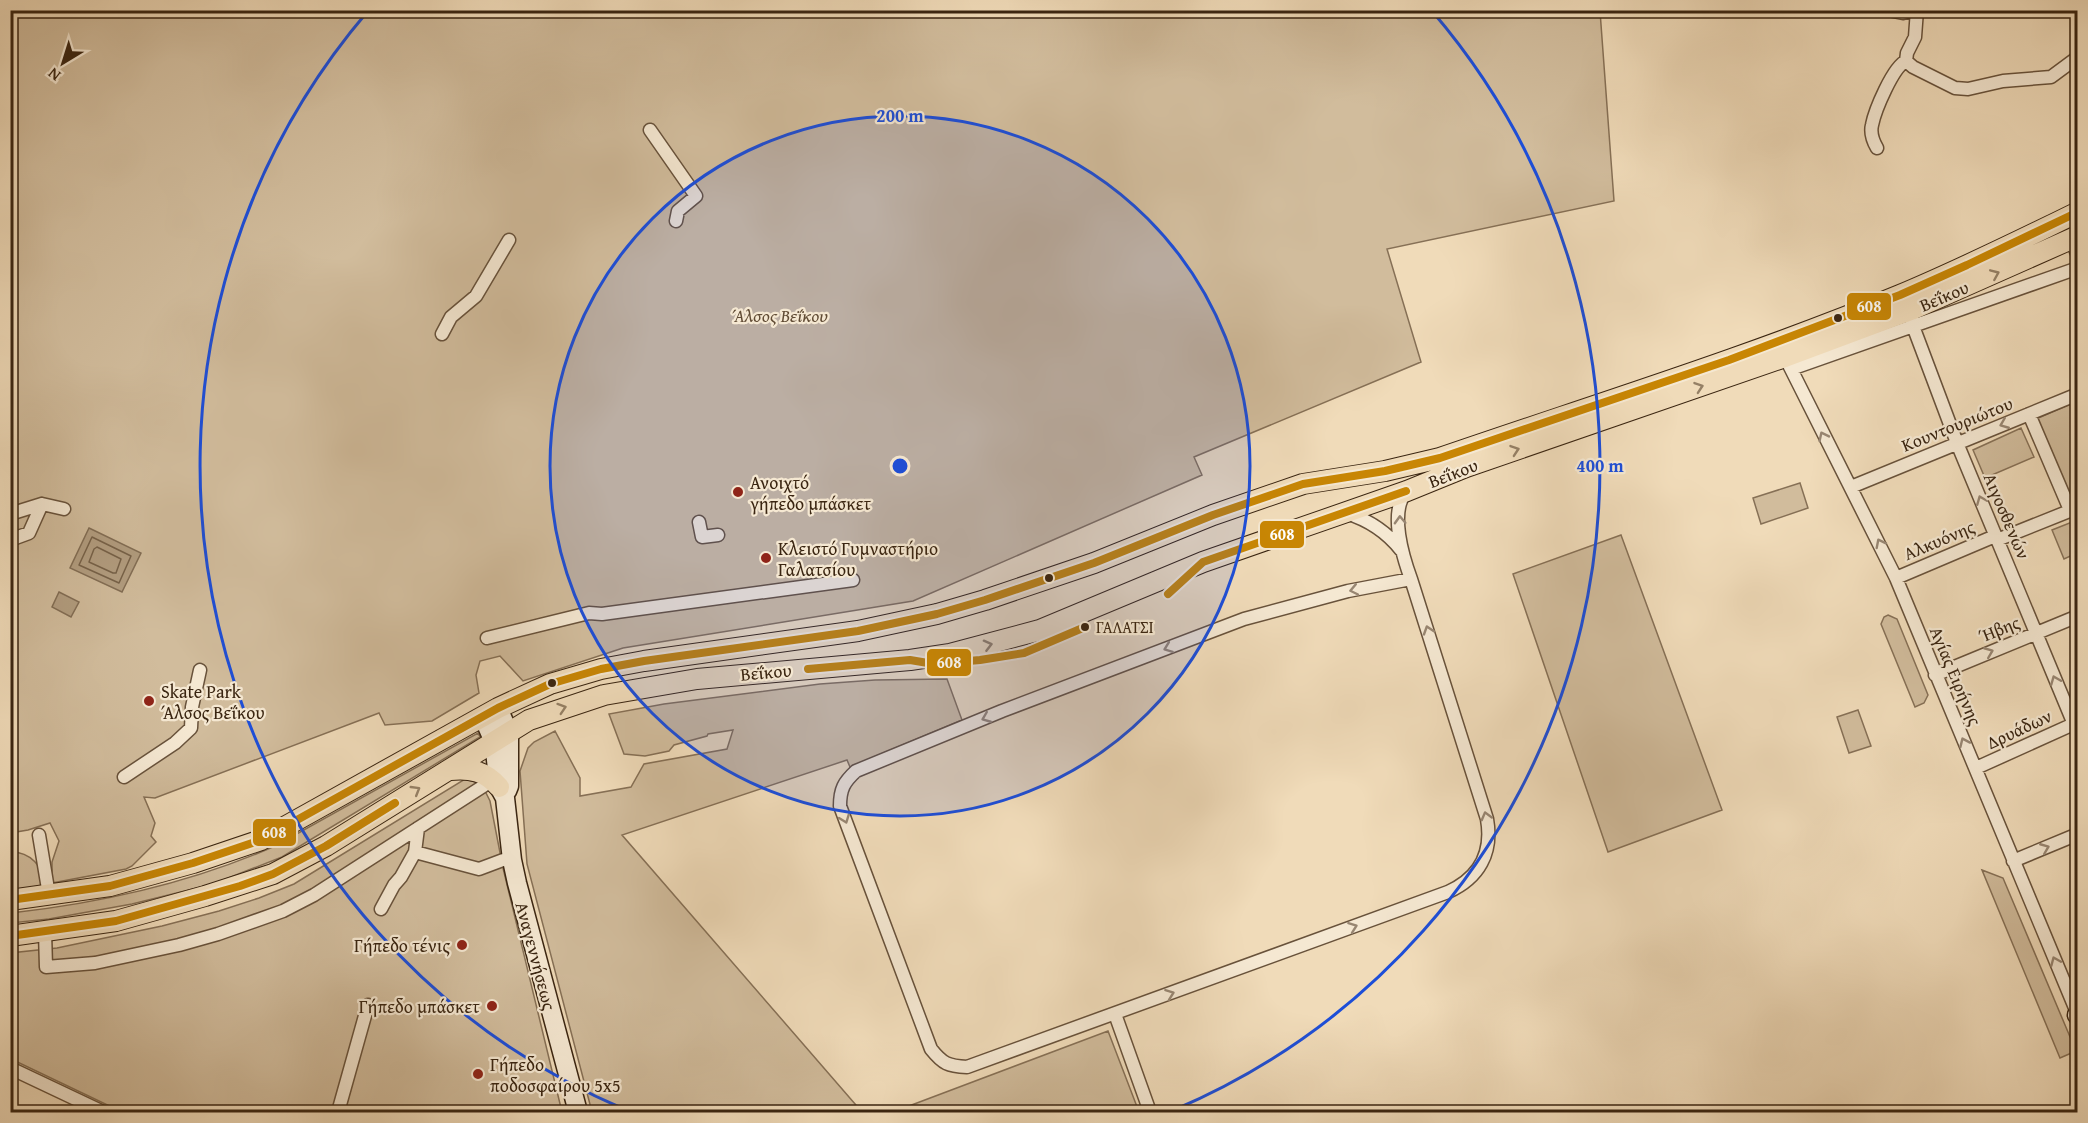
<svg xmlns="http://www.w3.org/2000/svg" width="2088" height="1123" font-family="'Gentium Book Plus',serif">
	<rect width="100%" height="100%" fill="#f0dbb9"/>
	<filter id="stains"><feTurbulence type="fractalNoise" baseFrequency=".00333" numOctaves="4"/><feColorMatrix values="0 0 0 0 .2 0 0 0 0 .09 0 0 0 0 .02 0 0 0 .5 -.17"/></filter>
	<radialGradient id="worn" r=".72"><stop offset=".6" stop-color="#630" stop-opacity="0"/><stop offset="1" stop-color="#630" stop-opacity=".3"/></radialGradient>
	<path fill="#d1bc9c" stroke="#867056" stroke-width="1.5" d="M10,11H1600L1614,201L1387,249L1421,362L1194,457L1202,475L913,601L623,648L523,681L500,656L480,661L476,675L479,693L432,721L385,725L379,713L155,798L144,797L155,823L151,836L156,842L132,866L126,869L52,883V862L59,841L50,823L28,830L10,833Z
		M2077,401V501L2072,504L2036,419Z
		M2021,428L2034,457L1985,478L1973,450Z
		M1800,483L1808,508L1761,524L1753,498Z
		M2077,520V553L2064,559L2052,530Z
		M1621,535L1722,810L1608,852L1513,574Z
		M1888,615L1897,619L1928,695L1924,703L1915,707L1881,624L1884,617Z
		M947,679L962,720L850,767L847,760L622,835L862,1112H592L527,864L520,771L528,748L534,742L555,731L580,778V796L631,787L644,764L727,749L733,730L708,734L707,736L674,745L669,751L645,756L624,754L609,714L664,704L820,684L875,680Z
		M1858,710L1871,746L1849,753L1837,717Z
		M478,733L480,737L282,857L213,884L132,904L82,913L49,919L11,923V913C102,903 191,883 275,846Z
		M465,779L475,782L484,789L490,801L503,868L562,1112H122L11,1059L10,953L57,948L162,926L219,911L259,898L294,884Z
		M11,852C29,852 46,866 41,886L11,891Z
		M1982,870L2003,878L2076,1051L2060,1058Z
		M1108,1031L1139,1112H893Z"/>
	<path fill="#b29d80" stroke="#826d54" stroke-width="1.5" d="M89,528L141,553L122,592L70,568Z
		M59,592L79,602L71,617L52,607Z"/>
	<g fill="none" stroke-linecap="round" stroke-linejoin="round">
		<path stroke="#766148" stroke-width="1.5" d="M92,537L131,556L119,583L79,565Z
			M97,547L121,559L116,573H113L89,562L94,549Z"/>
		<defs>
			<path id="street" d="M1888,10L1903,13L1916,10
				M1917,10L1915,37L1907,53L1906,61L1913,67L1955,88L1968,89L2003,81L2051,77L2078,57
				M650,130L696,196L678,211L676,221
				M1877,148C1873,141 1870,133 1872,125C1875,110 1893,67 1906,61
				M2071,239L2078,256
				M1911,310L1913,326L1957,443L2078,734
				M442,334L451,317L476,296L509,240
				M1785,357L1896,578L2078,1015
				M1791,369L2078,268
				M2029,414L2070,510
				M1851,487L2078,394
				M1406,492C1389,512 1403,557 1411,579L1487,819C1493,853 1479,878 1448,892L967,1067C948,1066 943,1064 931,1049L840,806C840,789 844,782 856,771L1002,711L1244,619L1348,591L1411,579
				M1346,513C1369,520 1386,531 1401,550
				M10,514L42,504
				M699,522L702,537L718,535
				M10,540L29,533L42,504L64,509
				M1997,540L2077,508
				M1896,578L1995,536
				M487,638L589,613L602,614L853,580
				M1935,675L2078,616
				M1976,768L2078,722
				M124,777L175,743L191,728L192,707L200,670
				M39,835L49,895
				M415,852L479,869L503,860
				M2013,861L2078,834
				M381,909L394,885L401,877L415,852L418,828
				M45,932L46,967L95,963L179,945L218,934L283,911L314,895L485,785
				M1115,1014L1150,1112
				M10,1068L103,1112
				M338,1112L368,1005"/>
			<path id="secondary" d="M498,708L509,733V786L507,791
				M483,717L494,742L499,787L505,798L512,860L517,883L578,1112
				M2077,1015H2078"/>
			<path id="primary" d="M450,770C471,768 485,771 499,787
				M10,900L110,886L193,863L261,840L498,708L550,684L601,669L644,661L858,631L937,614L985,600L1094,563L1213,515L1303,484L1385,471L1440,458C1594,405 1750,357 1900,295C1960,270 2019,241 2078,212
				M10,936L116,921L205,896L273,874L326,846L529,720L604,695L697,679L910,660L950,654L1040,630L1203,562L1407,491L1466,467L1785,357L1911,310L2078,236"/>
		</defs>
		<use href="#street" stroke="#68523b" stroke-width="15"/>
		<use href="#secondary" stroke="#3a2511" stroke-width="21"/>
		<use href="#primary" stroke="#3a2511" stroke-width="22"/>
		<use href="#street" stroke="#f5e8d2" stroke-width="12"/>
		<use href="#secondary" stroke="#f5e8d2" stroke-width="18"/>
		<use href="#primary" stroke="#f0dbb9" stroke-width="20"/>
		<defs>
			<path id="bus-1" d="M1168,594L1203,562L1406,491
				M808,669L910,660L934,664L980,660L1024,653L1085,627
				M10,900L110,886L193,863L261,840L498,708L550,684L601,669L644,661L858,631L937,614L985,600L1094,563L1213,515L1303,484L1385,471L1440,458L1729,360L1900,295L1967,265L2078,212
				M10,936L116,921L240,886L273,874L326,846L395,803"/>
		</defs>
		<use href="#bus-1" stroke="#f5e8d2" stroke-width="12"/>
		<use href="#bus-1" stroke="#c88604" stroke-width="8"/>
	</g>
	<defs><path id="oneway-chevron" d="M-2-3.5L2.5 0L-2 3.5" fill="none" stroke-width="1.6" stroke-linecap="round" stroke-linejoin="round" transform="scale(1.5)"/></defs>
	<g stroke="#958065">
		<use href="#oneway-chevron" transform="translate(1995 274) rotate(-23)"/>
		<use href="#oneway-chevron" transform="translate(1699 387) rotate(-19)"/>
		<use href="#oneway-chevron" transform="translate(1515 450) rotate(-19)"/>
		<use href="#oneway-chevron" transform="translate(988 645) rotate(-14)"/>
		<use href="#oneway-chevron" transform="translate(562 708) rotate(-18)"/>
		<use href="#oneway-chevron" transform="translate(416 790) rotate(-31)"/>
	</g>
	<g stroke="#988672">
		<use href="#oneway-chevron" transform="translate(2004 424) rotate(158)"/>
		<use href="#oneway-chevron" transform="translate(1823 436) rotate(-116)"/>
		<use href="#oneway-chevron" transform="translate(1981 500) rotate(-112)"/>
		<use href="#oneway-chevron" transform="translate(1400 520) rotate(-92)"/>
		<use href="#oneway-chevron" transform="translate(1880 543) rotate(-117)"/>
		<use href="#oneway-chevron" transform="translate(1354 590) rotate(168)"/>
		<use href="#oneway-chevron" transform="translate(1428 630) rotate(-108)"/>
		<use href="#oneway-chevron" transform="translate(1168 648) rotate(159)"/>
		<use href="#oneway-chevron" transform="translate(1989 652) rotate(-22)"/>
		<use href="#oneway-chevron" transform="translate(2055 680) rotate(-112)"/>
		<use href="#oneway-chevron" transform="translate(986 718) rotate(158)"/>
		<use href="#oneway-chevron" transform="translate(1964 742) rotate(-114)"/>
		<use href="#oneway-chevron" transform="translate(1486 816) rotate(-105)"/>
		<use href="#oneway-chevron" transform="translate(845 819) rotate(69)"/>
		<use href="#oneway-chevron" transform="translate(2045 848) rotate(-22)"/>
		<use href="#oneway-chevron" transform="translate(1353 927) rotate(-20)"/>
		<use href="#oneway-chevron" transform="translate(2055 961) rotate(-113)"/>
		<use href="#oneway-chevron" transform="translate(1170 994) rotate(-20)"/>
	</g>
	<circle cx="900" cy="466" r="350" fill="#1d4ed8" fill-opacity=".12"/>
	<g fill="none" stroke="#1d4ed8" stroke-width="3">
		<circle cx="900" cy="466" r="350"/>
		<path d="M626 1110A700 700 0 0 1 368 11M1432 11A700 700 0 0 1 1174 1110"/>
	</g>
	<g fill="#3a2511" stroke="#f5e8d2" stroke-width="2">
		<circle cx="1838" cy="318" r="5"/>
		<circle cx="1049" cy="578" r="5"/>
		<circle cx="1085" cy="627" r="5"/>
		<circle cx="552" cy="683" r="5"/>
	</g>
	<g fill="#8f2418" stroke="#f5e8d2" stroke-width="2">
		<circle cx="738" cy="492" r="6"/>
		<circle cx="766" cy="558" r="6"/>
		<circle cx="149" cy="701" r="6"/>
		<circle cx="462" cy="945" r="6"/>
		<circle cx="492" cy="1006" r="6"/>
		<circle cx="478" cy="1074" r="6"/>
	</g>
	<g text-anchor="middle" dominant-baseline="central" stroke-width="4.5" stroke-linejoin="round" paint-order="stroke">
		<g font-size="16" fill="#3a2511" stroke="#f5e8d2" text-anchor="start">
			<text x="1096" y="627">ΓΑΛΑΤΣΙ</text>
		</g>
		<g font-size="18" fill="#3a2511" stroke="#f5e8d2">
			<text transform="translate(1944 296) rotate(-23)">Βεΐκου</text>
			<text transform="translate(1957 424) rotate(-22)">Κουντουριώτου</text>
			<text transform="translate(1453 473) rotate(-21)">Βεΐκου</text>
			<text transform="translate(2007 516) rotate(67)">Αιγοσθενών</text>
			<text transform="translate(1939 540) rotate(-23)">Αλκυόνης</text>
			<text transform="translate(1999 629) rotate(-22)">Ήβης</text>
			<text transform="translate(766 672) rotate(-5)">Βεΐκου</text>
			<text transform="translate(1956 676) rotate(67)">Αγίας Ειρήνης</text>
			<text transform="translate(2019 729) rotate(-25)">Δρυάδων</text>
			<text transform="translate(536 956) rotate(75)">Αναγεννήσεως</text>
		</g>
		<g font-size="18" font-style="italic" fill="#604b34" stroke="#f5e8d2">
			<text x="780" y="315">Άλσος Βεΐκου</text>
		</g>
		<g font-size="18" fill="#3a2511" stroke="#f5e8d2" text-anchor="start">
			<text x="750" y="482">Ανοιχτό<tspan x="750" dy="21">γήπεδο μπάσκετ</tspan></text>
			<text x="778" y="548">Κλειστό Γυμναστήριο<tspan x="778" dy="21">Γαλατσίου</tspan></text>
			<text x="161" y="691">Skate Park<tspan x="161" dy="21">Άλσος Βεΐκου</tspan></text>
			<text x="450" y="945" text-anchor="end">Γήπεδο τένις</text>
			<text x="480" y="1006" text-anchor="end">Γήπεδο μπάσκετ</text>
			<text x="490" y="1064">Γήπεδο<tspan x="490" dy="21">ποδοσφαίρου 5x5</tspan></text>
		</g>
	</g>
	<circle cx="900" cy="466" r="9" fill="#1d4ed8" stroke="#f5e8d2" stroke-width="3"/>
	<g font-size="18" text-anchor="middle" font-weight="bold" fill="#1d4ed8" stroke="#f5e8d2" stroke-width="4.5" stroke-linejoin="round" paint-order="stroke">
		<text x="900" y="122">200 m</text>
		<text x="1600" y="472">400 m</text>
	</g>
	<g stroke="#f5e8d2" stroke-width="2">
		<rect x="1846" y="292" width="46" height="29" rx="6" fill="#c88604"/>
		<rect x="1259" y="520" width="46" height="29" rx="6" fill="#c88604"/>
		<rect x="926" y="648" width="46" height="29" rx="6" fill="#c88604"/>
		<rect x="252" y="818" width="45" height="29" rx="6" fill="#c88604"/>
	</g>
	<g font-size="16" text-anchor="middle" font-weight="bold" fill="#fff">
		<text x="1869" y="312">608</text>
		<text x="1282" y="540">608</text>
		<text x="949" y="668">608</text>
		<text x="274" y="838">608</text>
	</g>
	<rect width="2088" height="1123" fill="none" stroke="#f0dbb9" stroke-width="36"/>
	<rect x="12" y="12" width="2064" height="1099" fill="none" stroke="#3a2511" stroke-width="3"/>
	<rect x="18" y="18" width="2052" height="1087" fill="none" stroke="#3a2511" stroke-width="1.5"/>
	<g transform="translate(63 63) rotate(218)" stroke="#f5e8d2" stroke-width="4.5" paint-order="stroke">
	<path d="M0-4.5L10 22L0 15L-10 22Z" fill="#3a2511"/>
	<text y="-9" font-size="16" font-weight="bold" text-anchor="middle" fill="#3a2511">N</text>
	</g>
	<rect width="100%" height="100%" filter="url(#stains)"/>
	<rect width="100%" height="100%" fill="url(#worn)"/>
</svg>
